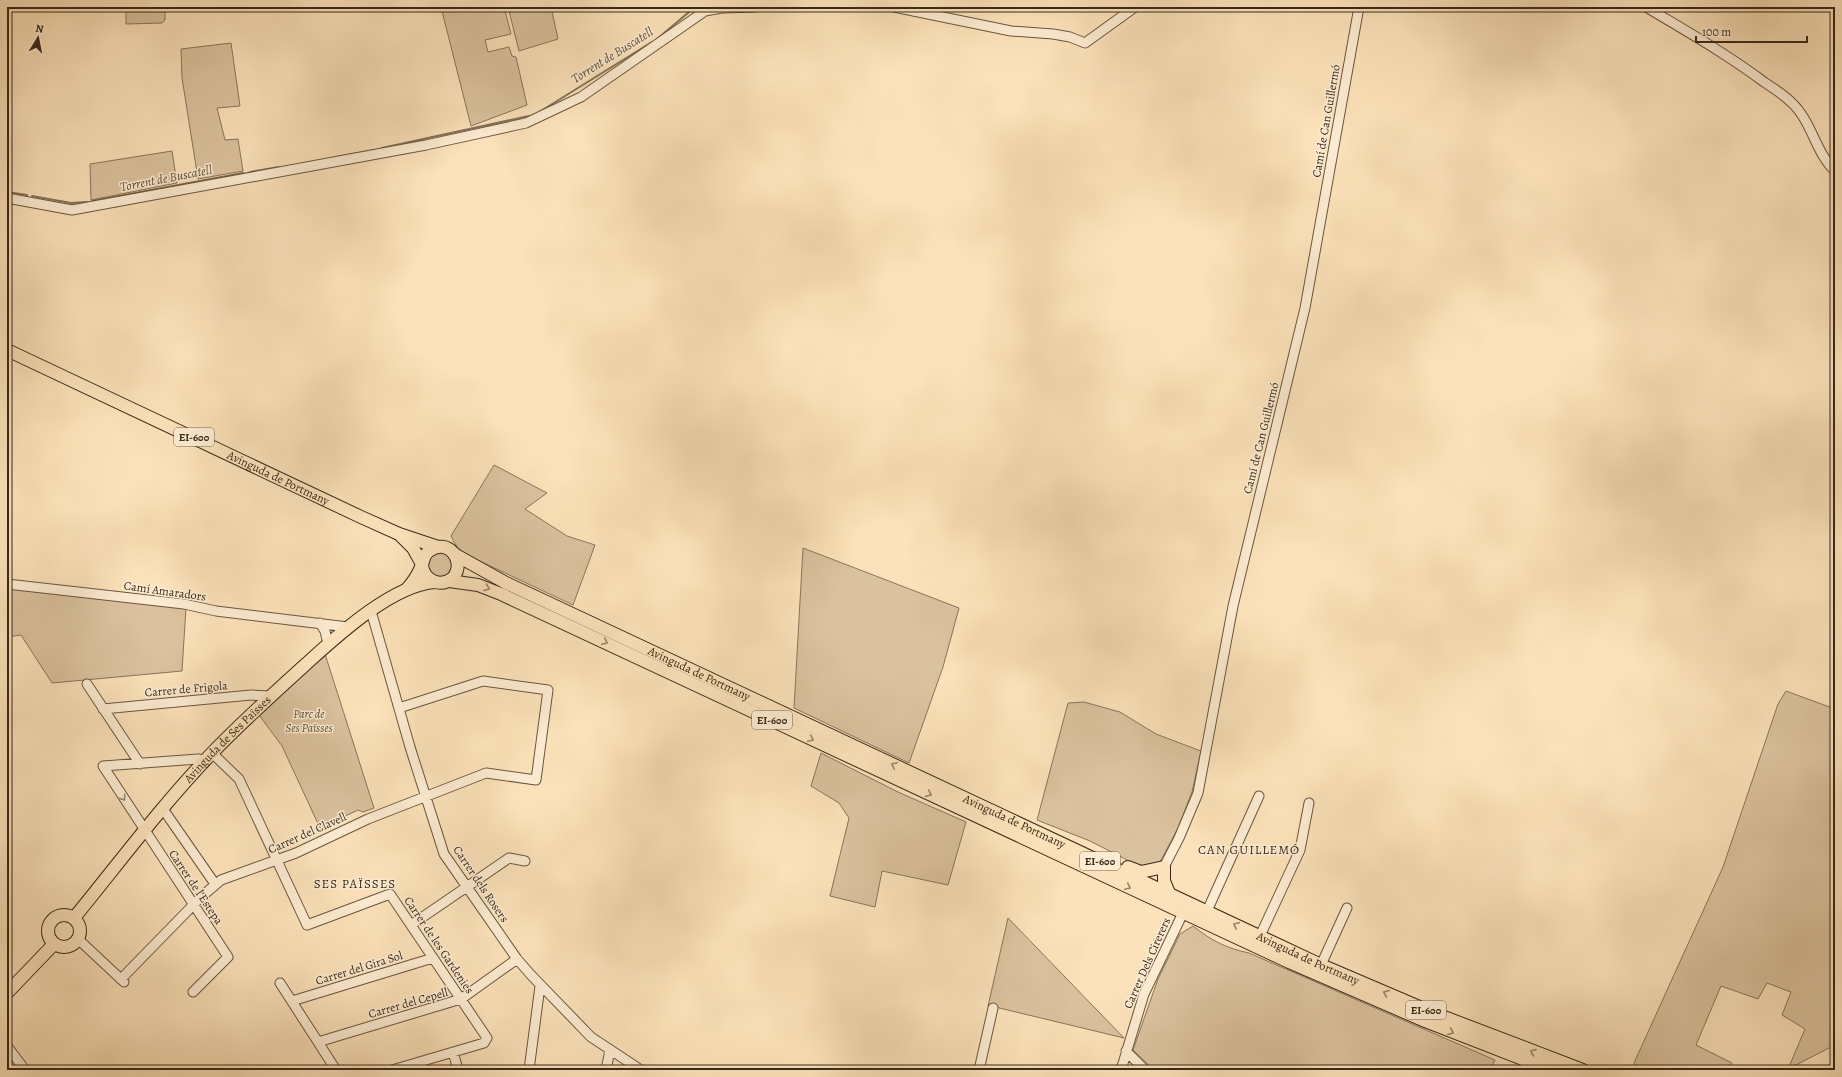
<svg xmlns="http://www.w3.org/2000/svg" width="1842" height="1077" font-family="Alegreya,serif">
	<rect width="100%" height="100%" fill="#fce2ba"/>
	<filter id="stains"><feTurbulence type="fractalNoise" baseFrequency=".005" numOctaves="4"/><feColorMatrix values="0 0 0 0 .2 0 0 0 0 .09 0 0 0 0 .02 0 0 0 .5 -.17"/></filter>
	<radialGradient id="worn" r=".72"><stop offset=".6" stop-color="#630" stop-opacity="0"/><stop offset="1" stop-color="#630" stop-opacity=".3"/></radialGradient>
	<path fill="#dbc29e" stroke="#8a755b" d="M126,7H165V20L162,23L126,24Z
		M441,7H504L511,34L485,40L488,52L509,47L512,56L516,57L527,105L471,126Z
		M508,7H551L558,39L519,51Z
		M231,43L240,106L217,108L225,140L238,139L243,171L198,179L182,78L181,49Z
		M172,151L177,183L91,200L90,164Z
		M494,465L547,493L525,509L567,536L595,545L573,605L471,557C461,552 456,547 451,536Z
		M803,548L959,608L943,667L909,763L794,708Z
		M427 565a13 13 0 1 1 26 0a13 13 0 1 1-26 0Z
		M7,587L186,608L182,671L52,683L21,635L7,637Z
		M325,654L374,808L363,812L358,810L320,828L282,746L259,715Z
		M1786,691L1835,709V1045L1788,1069L1805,1029L1782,1015L1791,992L1767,983L1758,999L1721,986L1696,1045L1732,1063L1729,1070L1637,1068L1634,1063L1723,867L1778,704Z
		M1084,702L1120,712L1156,734L1201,751L1192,792L1178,828L1160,862L1148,866L1137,865L1090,841L1037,820L1068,703Z
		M821,753L898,792L966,822L948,885L882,871L875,907L830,896L849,818L839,803L811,786Z
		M1008,918L1124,1038L991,1006H988Z
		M1193,926C1212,941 1226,948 1249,953L1495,1060L1490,1070H1154L1133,1050L1158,979L1180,934Z"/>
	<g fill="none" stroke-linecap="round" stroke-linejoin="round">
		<path stroke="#857258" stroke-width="2" d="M657,39L695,7
			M536,114L652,42
			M382,148L529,116
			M336,157L374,150
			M250,172L279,167
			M7,192L27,195
			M32,196L71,203L87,202
			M92,201L243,173"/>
		<defs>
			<path id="minor" d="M894,7L1011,31L1053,34L1070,37L1085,43L1135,7
				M1646,7C1686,31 1727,54 1764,82C1773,88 1783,94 1791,102C1812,121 1815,152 1835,171
				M7,198L72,210L426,145L526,123L581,97L705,11L722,8L755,7
				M7,584L184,604L216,611L348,627
				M371,611L410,747L444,854L517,959L531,975L591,1037L641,1070
				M320,623L325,631L328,644
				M87,684L140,764
				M103,709L251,695L271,696
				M212,753L239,779L307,925L390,894L487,1038L484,1043L392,1070
				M163,809L215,884
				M1164,867L1179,838L1198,793L1233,606L1305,308L1359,7
				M1207,911L1259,796
				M411,925L509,858L525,861
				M1260,936L1300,850L1309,803
				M78,939L124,982
				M1321,965L1347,908
				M121,979L201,897L221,880L296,853L368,819L486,773L536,780L548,690L483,681L399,708
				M280,983L336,1070
				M193,992L228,957L103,766L198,759L205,760
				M292,1001L433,958
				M318,1042L461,999L517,959
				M7,1046L25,1070
				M1126,1051L1145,1070
				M453,1052L458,1070
				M529,1070L540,986
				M606,1070L610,1050
				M979,1070L993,1008
				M1121,1070L1144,994L1183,913"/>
			<g id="major">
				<path id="s1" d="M7,350L361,517L399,534L438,547"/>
				<path d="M401,536L413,548L422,564"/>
				<path id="s2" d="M454,554L506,583L1321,965L1431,1012L1583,1070"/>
				<path d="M449,581L478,585L501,594L1289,962L1425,1021L1551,1070"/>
				<path d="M407,589C413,582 418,575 421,567C424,561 423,555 429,551C447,537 467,560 453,578C440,588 425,581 422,566"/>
				<path d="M1128,867L1141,872L1164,867V881L1169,893"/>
				<circle cx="64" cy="931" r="16"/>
				<path id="s3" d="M74,918C119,863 162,805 212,753C242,722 274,693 306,664C337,636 392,585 435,582"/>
				<path d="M7,993L54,944"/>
			</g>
		</defs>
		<use href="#minor" stroke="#695640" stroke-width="11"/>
		<use href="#major" stroke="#382818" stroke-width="14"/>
		<use href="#minor" stroke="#fdecd2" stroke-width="9"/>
		<use href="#major" stroke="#fce2ba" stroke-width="12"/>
	</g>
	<defs><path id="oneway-chevron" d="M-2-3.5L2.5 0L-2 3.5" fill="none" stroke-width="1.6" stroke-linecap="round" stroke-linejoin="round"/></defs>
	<g stroke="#9a8569">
		<use href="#oneway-chevron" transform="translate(487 588) rotate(21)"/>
		<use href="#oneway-chevron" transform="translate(605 642) rotate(25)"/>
		<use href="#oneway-chevron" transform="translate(811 739) rotate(25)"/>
		<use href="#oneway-chevron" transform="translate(894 765) rotate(-155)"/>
		<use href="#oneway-chevron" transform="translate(929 794) rotate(25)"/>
		<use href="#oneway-chevron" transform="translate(1128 887) rotate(25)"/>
		<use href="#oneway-chevron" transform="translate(1236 925) rotate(-155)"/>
		<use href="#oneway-chevron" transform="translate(1386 993) rotate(-157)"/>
		<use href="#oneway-chevron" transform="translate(1451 1032) rotate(22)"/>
		<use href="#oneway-chevron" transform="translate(1533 1052) rotate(-159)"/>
	</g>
	<use stroke="#9a8a75" href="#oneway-chevron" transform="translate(123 798) rotate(57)"/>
	<g text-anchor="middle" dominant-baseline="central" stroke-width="3" stroke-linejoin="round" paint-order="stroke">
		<g fill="#fdecd2" stroke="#736350" stroke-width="1">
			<rect x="174" y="428" width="40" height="18" rx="3"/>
			<rect x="752" y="711" width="40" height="18" rx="3"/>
			<rect x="1080" y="852" width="40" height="18" rx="3"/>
			<rect x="1406" y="1001" width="40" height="18" rx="3"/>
		</g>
		<g font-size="11" font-weight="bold" fill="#382818">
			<text x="194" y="437">EI-600</text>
			<text x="772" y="720">EI-600</text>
			<text x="1100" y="861">EI-600</text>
			<text x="1426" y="1010">EI-600</text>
		</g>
		<g font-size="12" fill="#382818" stroke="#fdecd2">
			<text transform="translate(1326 121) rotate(-80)">Camí de Can Guillermó</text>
			<text transform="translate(1261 438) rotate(-76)">Camí de Can Guillermó</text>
			<text stroke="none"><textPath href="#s1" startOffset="300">Avinguda de Portmany</textPath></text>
			<text transform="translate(165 591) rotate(8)">Camí Amaradors</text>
			<text stroke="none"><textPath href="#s2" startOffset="273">Avinguda de Portmany</textPath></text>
			<text transform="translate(186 689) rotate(-5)">Carrer de Frigola</text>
			<text stroke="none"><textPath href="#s3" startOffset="236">Avinguda de Ses Païsses</textPath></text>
			<text stroke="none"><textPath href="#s2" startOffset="621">Avinguda de Portmany</textPath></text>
			<text transform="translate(307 833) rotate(-24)">Carrer del Clavell</text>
			<text transform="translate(481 884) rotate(56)">Carrer dels Rosers</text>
			<text transform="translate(196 887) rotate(56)">Carrer de l'Estepa</text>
			<text transform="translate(439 945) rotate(56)">Carrer de les Gardenies</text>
			<text stroke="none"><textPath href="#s2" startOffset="945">Avinguda de Portmany</textPath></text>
			<text transform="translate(1147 963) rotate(-66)">Carrer Dels Cirerers</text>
			<text transform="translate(359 968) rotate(-17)">Carrer del Gira Sol</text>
			<text transform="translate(408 1003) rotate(-16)">Carrer del Cepell</text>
		</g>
		<g font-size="12" font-style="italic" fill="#614e3a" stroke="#fdecd2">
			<text x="309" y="714">Parc de<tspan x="309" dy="14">Ses Païsses</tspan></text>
		</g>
		<g font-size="13" font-style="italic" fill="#5f4d38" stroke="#fdecd2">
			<text transform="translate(612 55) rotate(-32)">Torrent de Buscatell</text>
			<text transform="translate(166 178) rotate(-11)">Torrent de Buscatell</text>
		</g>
		<g font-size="13" letter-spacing="1" fill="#382818" stroke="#fdecd2">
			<text x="1249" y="849">CAN GUILLEMÓ</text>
			<text x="355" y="883">SES PAÏSSES</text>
		</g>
	</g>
	<rect width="1842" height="1077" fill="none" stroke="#fce2ba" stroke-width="24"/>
	<rect x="8" y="8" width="1826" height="1061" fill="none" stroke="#382818" stroke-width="2"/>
	<rect x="12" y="12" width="1818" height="1053" fill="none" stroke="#382818"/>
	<g transform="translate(38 38) rotate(10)" stroke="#fdecd2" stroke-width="3" paint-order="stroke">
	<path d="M0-3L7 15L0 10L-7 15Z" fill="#382818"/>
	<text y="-6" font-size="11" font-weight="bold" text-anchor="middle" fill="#382818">N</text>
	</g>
	<path d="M1696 36v6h111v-6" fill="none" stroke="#382818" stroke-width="2"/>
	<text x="1702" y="36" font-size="12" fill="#382818" stroke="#fdecd2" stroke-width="3" paint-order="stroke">100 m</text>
	<rect width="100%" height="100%" filter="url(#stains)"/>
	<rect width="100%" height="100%" fill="url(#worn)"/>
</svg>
